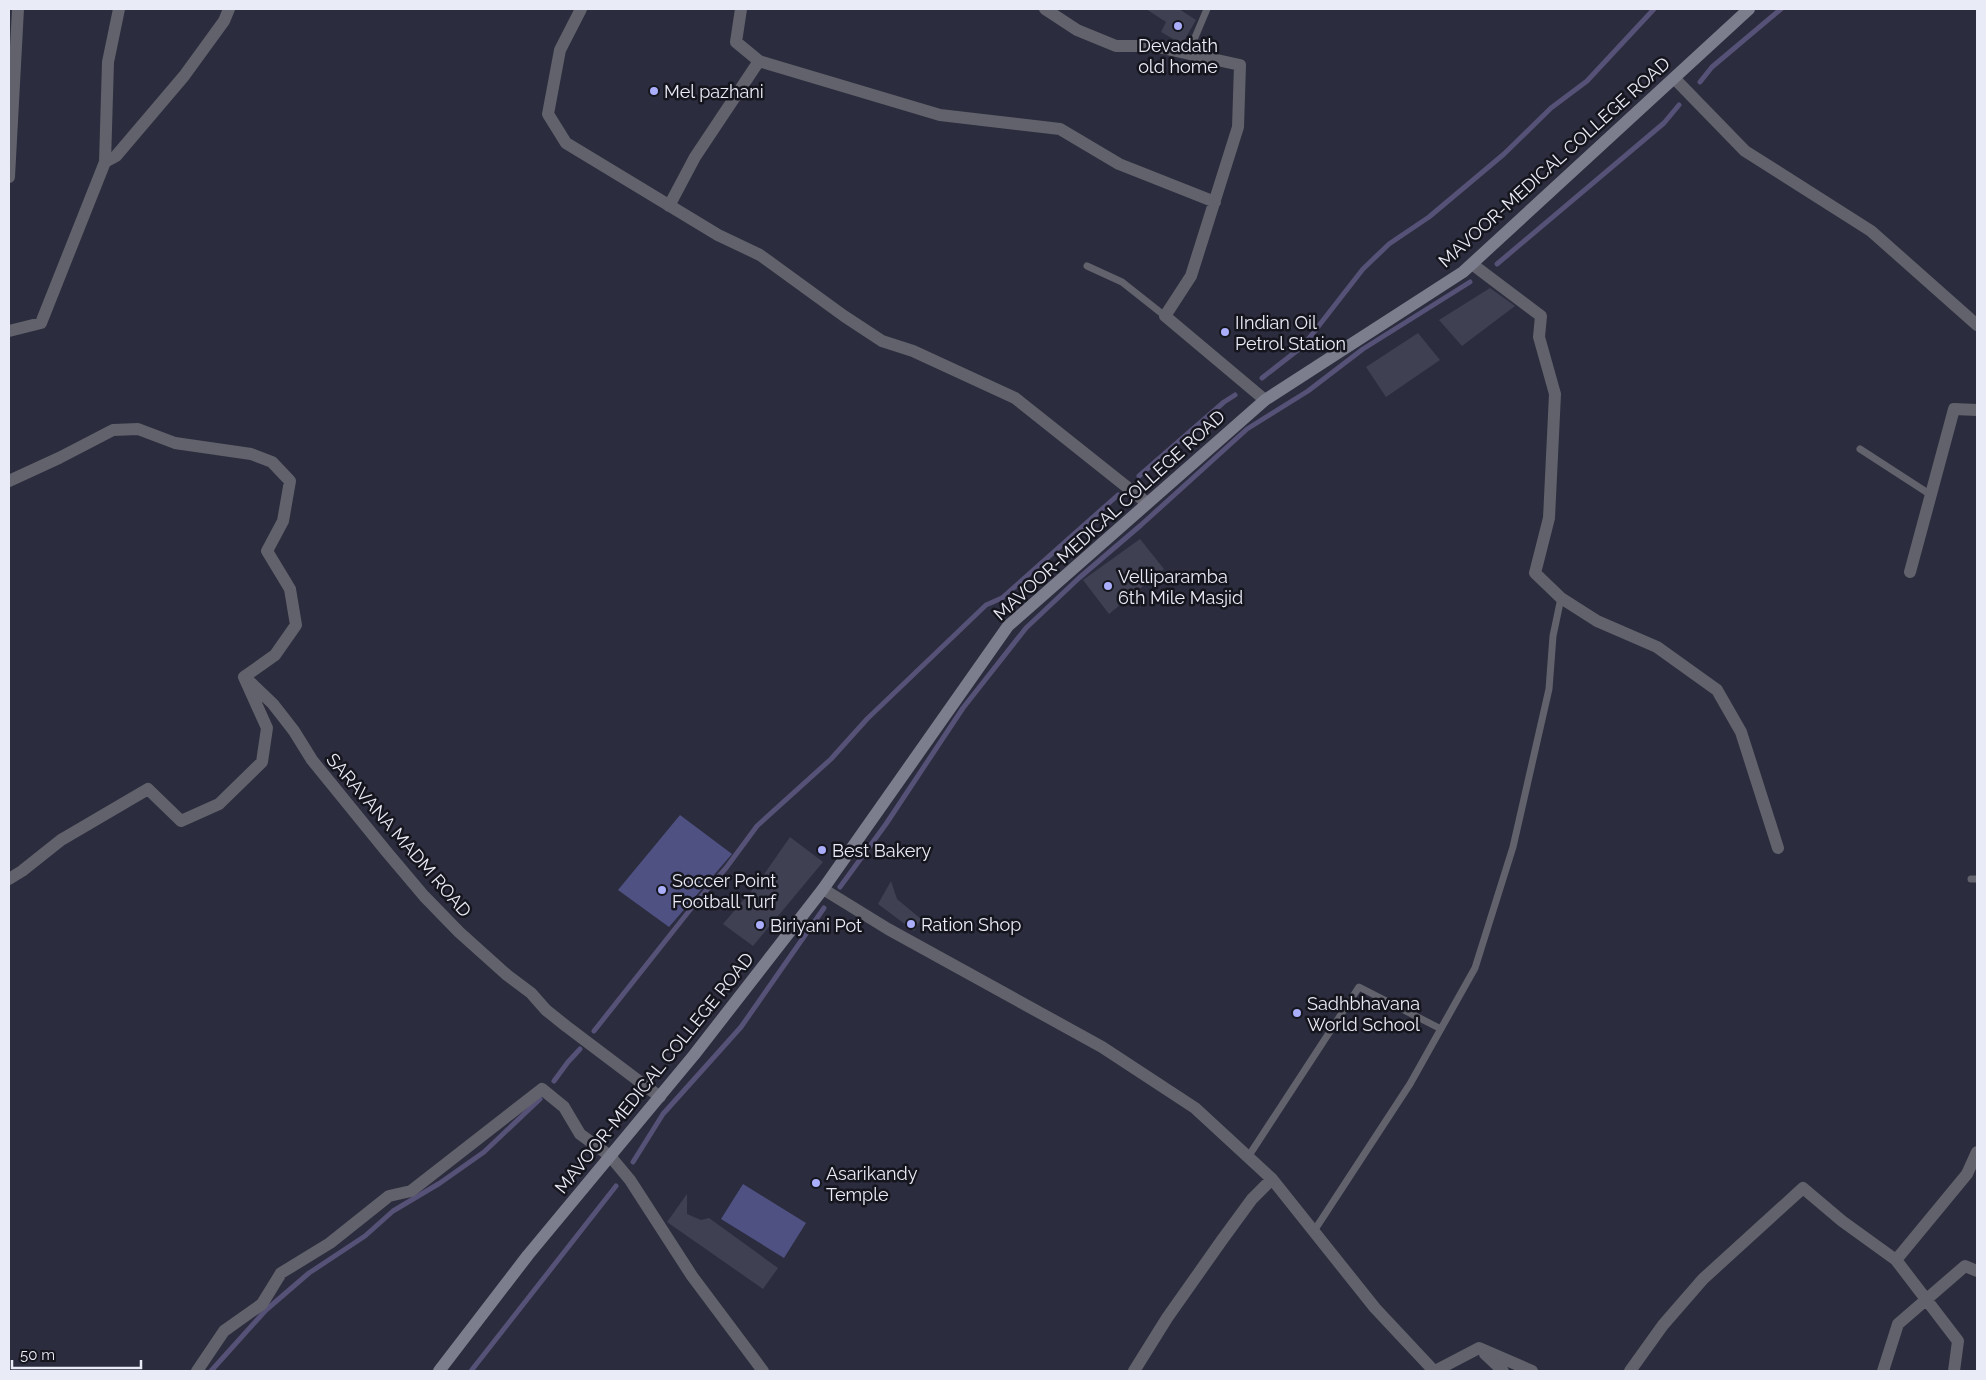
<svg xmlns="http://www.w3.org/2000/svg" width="1986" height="1380" font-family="Raleway,sans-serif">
	<rect width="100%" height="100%" fill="#2b2c3d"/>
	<path fill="#4f5183" d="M680,815L732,854L669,927L618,890Z
		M743,1184L806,1223L784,1258L721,1219Z"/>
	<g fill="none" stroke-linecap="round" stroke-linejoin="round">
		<path stroke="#555177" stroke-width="5" d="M1700,82L1712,67L1781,9
			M1497,264L1664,123L1679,105
			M1262,378L1303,346L1363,269L1389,244L1429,217L1504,154L1551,108L1587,81L1654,9
			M1139,476L1224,402L1235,395
			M840,887L886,824L963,708L1026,628L1079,578L1141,525L1247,429L1308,391L1363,349L1470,282
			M594,1031L697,901L726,868L757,826L831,759L867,719L986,605L1002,598L1118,495
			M554,1081L568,1062L580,1049
			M633,1162L663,1114L741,1027L824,908
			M211,1371L266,1310L309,1273L365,1236L393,1211L440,1183L484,1152L540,1099
			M471,1371L616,1186"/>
	</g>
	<path fill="#3f4153" d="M1146,9H1179L1196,20L1182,44L1161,32L1166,22Z
		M1490,288L1515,306L1462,346L1439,320Z
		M1418,333L1440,360L1386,397L1366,367Z
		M1140,539L1164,569L1109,614L1083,580Z
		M790,837L823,862L753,946L723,924L758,883Z
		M891,881L897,899L921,919L914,931L878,904Z
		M687,1194V1214L701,1220L709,1218L778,1268L763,1289L667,1222Z"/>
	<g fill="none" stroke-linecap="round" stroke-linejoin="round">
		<path stroke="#61626b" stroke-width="7" d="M1188,54L1207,9
			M1087,266L1122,282L1165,316
			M1860,449L1931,495
			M1971,879H1977
			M1248,1157L1359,987L1441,1029
			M1314,1231L1410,1084L1475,968L1513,847L1549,689L1553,636L1561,598"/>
		<path stroke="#61626b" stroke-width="12" d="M581,9L560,50L548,114L566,143L718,235L760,255L844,316L882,341L913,351L1015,398L1147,503
			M1045,9L1077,30L1116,46H1153L1240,65L1238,127L1191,276L1165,316L1265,400
			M759,61L940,115L1060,129L1119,164L1215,202
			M1674,78L1745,151L1871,231L1977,325
			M105,162L108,62L119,9
			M9,177L18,9
			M669,206L695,157L759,61L736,42L741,9
			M1472,264L1541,316L1539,337L1555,394L1549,518L1535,573L1561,598L1597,621L1657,647L1717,690L1741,732L1778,848
			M9,331L41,323L105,162L116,156L184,76L224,21L229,9
			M9,481L59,458L113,430L138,429L175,443L251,454L272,462L290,481L283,521L267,551L290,589L296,625L275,655L244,677L267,728L262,762L219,804L181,821L148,789L61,840L22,871L9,879
			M1910,572L1954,409L1977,410
			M249,681L273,704L294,731L312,760L386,851L424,896L459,932L507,975L531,993L546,1010L566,1026L660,1097
			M823,889L888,929L1102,1047L1195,1108L1272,1179L1375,1308L1434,1371
			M1896,1260L1967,1174L1977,1152
			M1485,1354L1503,1371
			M197,1371L224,1331L262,1304L281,1273L330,1243L389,1196L411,1191L542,1089L564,1107L580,1134L610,1156L630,1180L692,1276L763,1371
			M1134,1371L1167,1318L1222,1240L1252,1199L1272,1179
			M1435,1371L1479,1348L1532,1371
			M1630,1371L1663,1325L1703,1279L1803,1188L1842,1221L1896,1260L1958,1341L1954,1371
			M1883,1371L1898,1324L1965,1266L1977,1271"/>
		<path stroke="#7d7e8d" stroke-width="12" d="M439,1371L528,1255L694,1055L823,889L1008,626L1265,400L1463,272L1749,9"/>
	</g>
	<g fill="#abaffb" stroke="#14151d" stroke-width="2">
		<circle cx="1178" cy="26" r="5"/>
		<circle cx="654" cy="91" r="5"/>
		<circle cx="1225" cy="332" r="5"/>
		<circle cx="1108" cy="586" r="5"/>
		<circle cx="822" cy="850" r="5"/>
		<circle cx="662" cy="890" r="5"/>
		<circle cx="911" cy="924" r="5"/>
		<circle cx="760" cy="925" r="5"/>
		<circle cx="1297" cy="1013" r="5"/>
		<circle cx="816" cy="1183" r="5"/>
	</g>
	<g text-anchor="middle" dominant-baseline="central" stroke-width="5" stroke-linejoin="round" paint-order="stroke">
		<g font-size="18" fill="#e9ebf6" stroke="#14151d" text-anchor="start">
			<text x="1178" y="45" text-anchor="middle">Devadath<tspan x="1178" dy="21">old home</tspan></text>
			<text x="664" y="91">Mel pazhani</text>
			<text x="1235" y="322">IIndian Oil<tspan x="1235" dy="21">Petrol Station</tspan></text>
			<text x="1118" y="576">Velliparamba<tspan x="1118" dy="21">6th Mile Masjid</tspan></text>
			<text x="832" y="850">Best Bakery</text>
			<text x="672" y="880">Soccer Point<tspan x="672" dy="21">Football Turf</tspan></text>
			<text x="921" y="924">Ration Shop</text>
			<text x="770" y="925">Biriyani Pot</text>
			<text x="1307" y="1003">Sadhbhavana<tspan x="1307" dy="21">World School</tspan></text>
			<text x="826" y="1173">Asarikandy<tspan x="826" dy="21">Temple</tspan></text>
		</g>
		<g font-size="18" fill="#e9ebf6" stroke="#14151d">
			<text transform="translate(1554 162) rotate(-42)">MAVOOR-MEDICAL COLLEGE ROAD</text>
			<text transform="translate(1109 515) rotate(-42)">MAVOOR-MEDICAL COLLEGE ROAD</text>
			<text transform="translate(399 835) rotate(49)">SARAVANA MADM ROAD</text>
			<text transform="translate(654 1073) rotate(-51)">MAVOOR-MEDICAL COLLEGE ROAD</text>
		</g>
	</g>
	<rect width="1986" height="1380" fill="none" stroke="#e9ebf6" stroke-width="20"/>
	<path d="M12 1360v8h129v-8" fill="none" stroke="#e9ebf6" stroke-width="2.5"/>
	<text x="20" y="1360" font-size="15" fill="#e9ebf6" stroke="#14151d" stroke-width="4" paint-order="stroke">50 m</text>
</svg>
